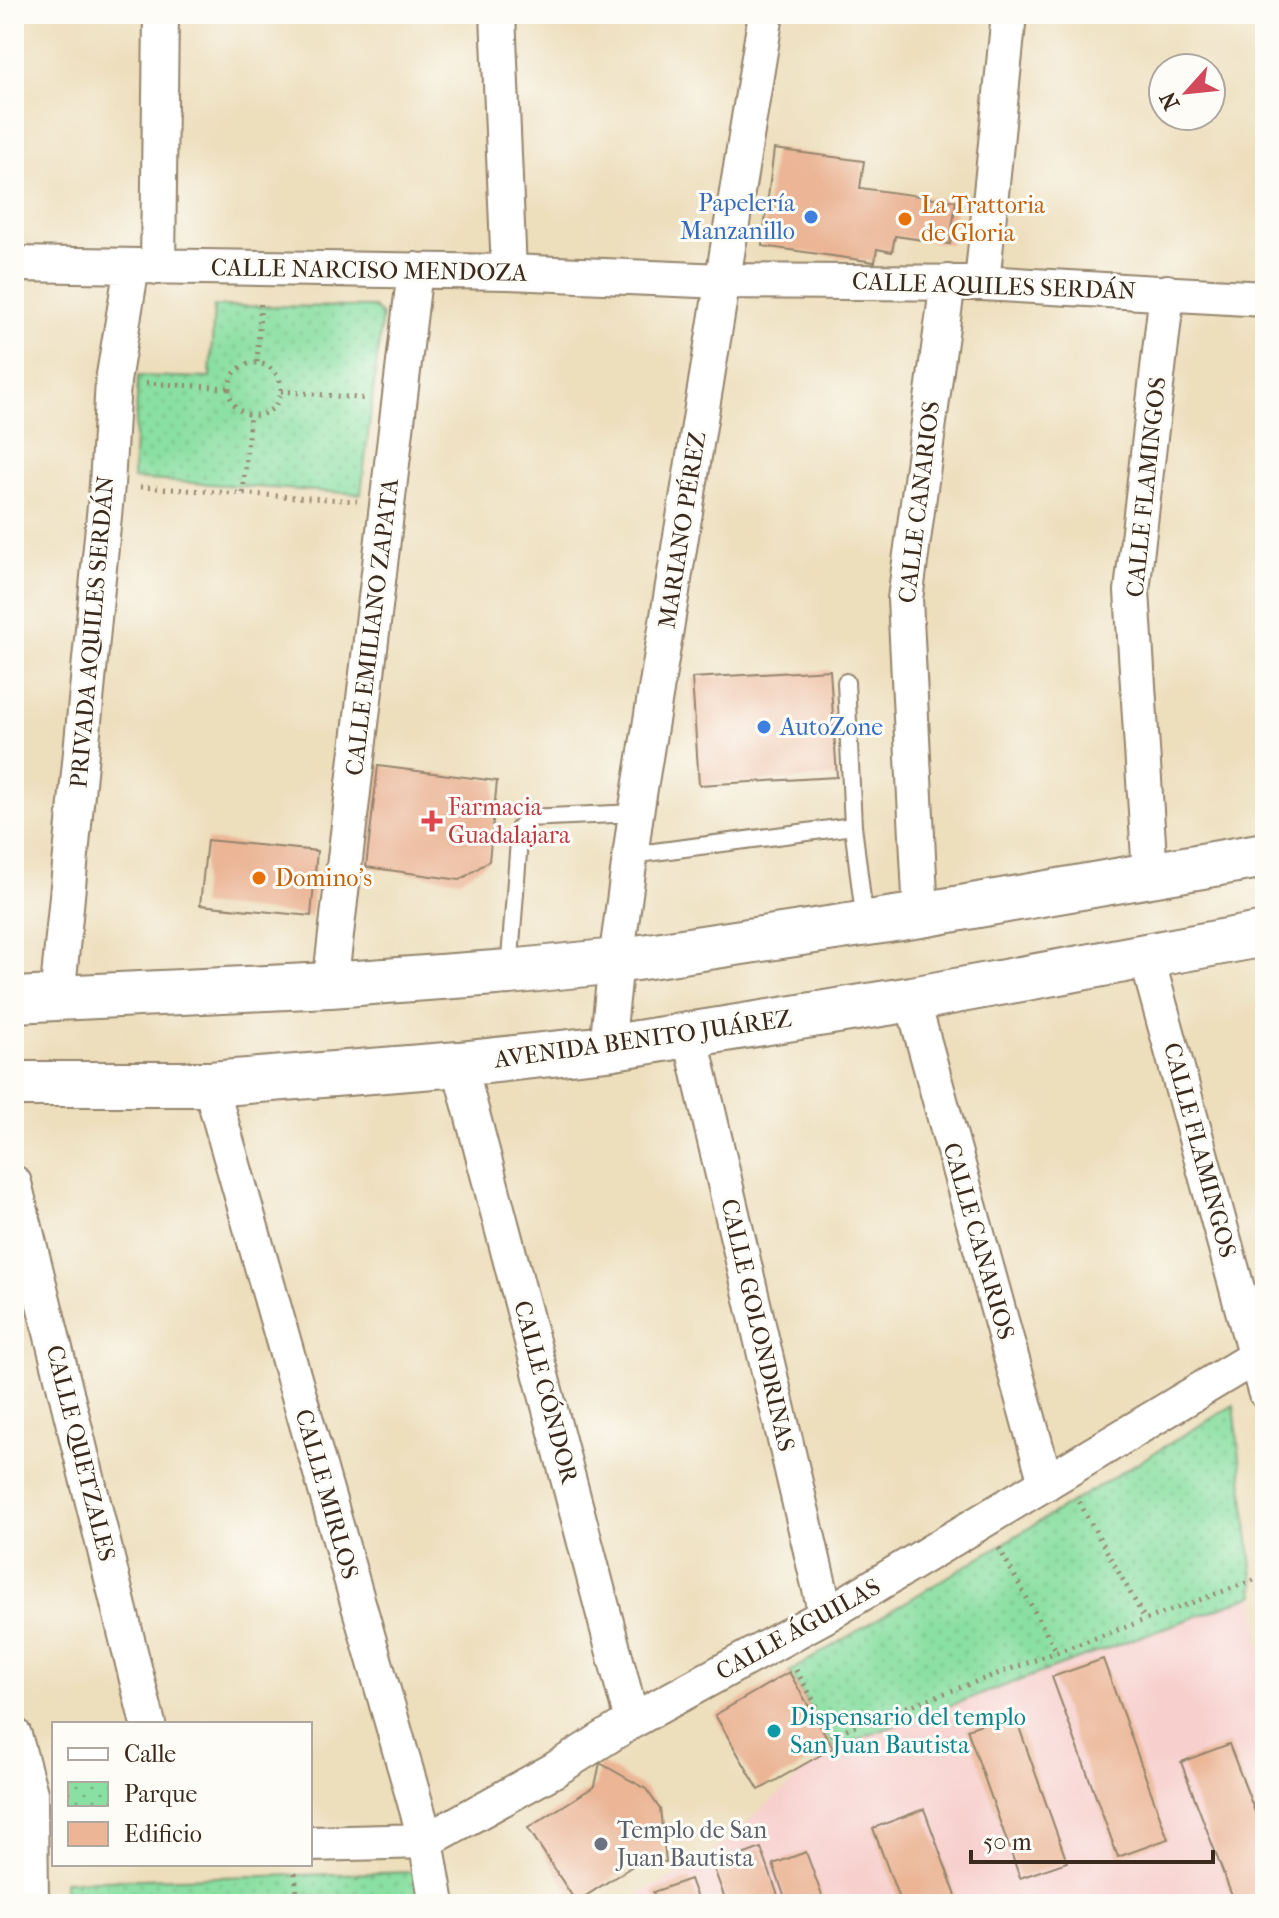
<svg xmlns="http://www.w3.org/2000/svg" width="1279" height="1918" font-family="'IM FELL French Canon',serif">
	<defs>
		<pattern id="park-dots" width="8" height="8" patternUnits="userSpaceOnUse" patternTransform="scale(2)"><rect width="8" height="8" fill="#8adfa2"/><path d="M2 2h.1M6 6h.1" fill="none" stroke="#78c08b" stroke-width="1.8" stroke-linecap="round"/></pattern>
	</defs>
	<rect width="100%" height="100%" fill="#fdfcf7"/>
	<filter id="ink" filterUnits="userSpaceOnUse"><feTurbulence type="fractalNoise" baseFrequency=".0125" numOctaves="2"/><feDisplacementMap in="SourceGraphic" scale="16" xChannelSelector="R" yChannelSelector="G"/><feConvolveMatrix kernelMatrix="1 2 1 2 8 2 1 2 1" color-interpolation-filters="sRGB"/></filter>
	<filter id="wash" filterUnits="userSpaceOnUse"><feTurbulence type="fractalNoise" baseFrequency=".006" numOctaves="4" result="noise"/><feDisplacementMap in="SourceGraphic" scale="32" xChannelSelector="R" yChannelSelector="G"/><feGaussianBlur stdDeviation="1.8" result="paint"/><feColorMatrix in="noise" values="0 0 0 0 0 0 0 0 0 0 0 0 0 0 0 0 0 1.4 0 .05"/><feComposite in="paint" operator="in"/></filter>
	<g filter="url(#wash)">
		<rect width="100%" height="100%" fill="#eddebc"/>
		<path fill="#f7d0ce" d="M1255,1595L1265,1688V1904H619L695,1867L833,1748Z"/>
		<path fill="url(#park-dots)" stroke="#628460" stroke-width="2" d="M214,306L374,307L382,316L361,494L133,479L138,376L210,378Z
			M1234,1405L1255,1595L833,1748L789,1672Z
			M418,1872L424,1904H64V1881Z"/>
		<g id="blocks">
			<path fill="#ebb596" d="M774,149L864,161L860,188L956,201L950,244L895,236L892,252L877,249L875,262L762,246Z
				M830,670L837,777L699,785L692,678Z
				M378,766L497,781L489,861L460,880L366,867Z
				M207,840L317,851L311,916L200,905Z
				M1103,1659L1168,1839L1118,1857L1052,1677Z
				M789,1672L833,1748L759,1790L715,1715Z
				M1014,1713L1067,1862L1020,1878L967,1729Z
				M1229,1744L1265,1838V1904H1235L1181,1762Z
				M600,1763L646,1789L660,1809L666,1862L642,1860L576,1902L528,1828L595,1786Z
				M924,1809L959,1904H901L873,1828Z
				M761,1848L781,1904H727L713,1866Z
				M806,1852L825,1904H787L773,1864Z
				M690,1879L699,1904H658L653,1892Z
				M393,1899V1904H364L363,1902Z"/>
		</g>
	</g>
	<g filter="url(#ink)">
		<use href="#blocks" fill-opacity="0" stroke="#94846d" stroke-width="2"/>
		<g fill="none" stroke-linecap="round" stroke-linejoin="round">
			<defs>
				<path id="lane" d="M853,826L865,923
					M631,855L853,826L846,682
					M509,972L520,827L527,818L636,813"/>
				<path id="street" d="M498,14L509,272
					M14,264L509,272L723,281L982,283L1265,299
					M158,267L161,14
					M982,283L1009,14
					M1150,874L1132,591L1167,292
					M921,915L905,599L948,282
					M1146,955L1265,1391
					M330,985L415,270
					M57,999L107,485L113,381L132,266
					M912,999L1046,1483
					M690,1034L826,1615
					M607,1048L616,961L636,813L766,14
					M459,1064L632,1721
					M210,1084L426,1841L437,1904
					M14,1183L148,1724
					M14,1735L30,1793L31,1904
					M310,1844L426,1841L554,1770L632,1721L826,1615L1265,1351"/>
				<path id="primary" d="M14,1000L330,985L509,972L616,961L921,915L1265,855
					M14,1084H210L459,1064L607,1048L912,999L1265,934"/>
			</defs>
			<use href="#lane" stroke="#94846d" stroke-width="20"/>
			<use href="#street" stroke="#94846d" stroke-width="38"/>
			<use href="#primary" stroke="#94846d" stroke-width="48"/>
			<path stroke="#94846d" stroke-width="5" stroke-dasharray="2 6" stroke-linecap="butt" d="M257,362L261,299
				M229 389a26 26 0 1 1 52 0a26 26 0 1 1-52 0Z
				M146,383L229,388
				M281,391L368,399
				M140,487L357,501
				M243,493L250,415
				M1079,1502L1145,1619
				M999,1548L1057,1652
				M796,1670L833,1734L1265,1576
				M295,1873L298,1904"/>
			<use href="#lane" stroke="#fff" stroke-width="16"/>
			<use href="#street" stroke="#fff" stroke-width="34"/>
			<use href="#primary" stroke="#fff" stroke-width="44"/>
		</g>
	</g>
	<g fill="#3f7fe0" stroke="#fdfcf7" stroke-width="3">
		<circle cx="811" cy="217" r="8"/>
		<circle cx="764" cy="727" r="8"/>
	</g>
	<g fill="#e8710a" stroke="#fdfcf7" stroke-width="3">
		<circle cx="905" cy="219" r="8"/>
		<circle cx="259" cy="878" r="8"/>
	</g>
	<path fill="#e0444e" stroke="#fdfcf7" stroke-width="3" d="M428 809h8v8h8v8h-8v8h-8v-8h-8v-8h8z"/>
	<circle fill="#0f9aa8" stroke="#fdfcf7" stroke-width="3" cx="774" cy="1731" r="8"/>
	<circle fill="#6b7280" stroke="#fdfcf7" stroke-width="3" cx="601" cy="1844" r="8"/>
	<g text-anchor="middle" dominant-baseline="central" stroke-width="6" stroke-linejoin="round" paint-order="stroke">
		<g font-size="24" fill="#366cbe" stroke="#fdfcf7" text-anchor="end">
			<text x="795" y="203">Papelería<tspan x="795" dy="28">Manzanillo</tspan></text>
			<text x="780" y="727" text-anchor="start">AutoZone</text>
		</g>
		<g font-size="24" fill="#c56008" stroke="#fdfcf7" text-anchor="start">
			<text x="921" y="205">La Trattoria<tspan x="921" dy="28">de Gloria</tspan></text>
			<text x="275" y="878">Domino's</text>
		</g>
		<g font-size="24" fill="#3b2a1e" stroke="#fdfcf7">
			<text transform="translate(369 270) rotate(1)">CALLE NARCISO MENDOZA</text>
			<text transform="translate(994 286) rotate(2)">CALLE AQUILES SERDÁN</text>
			<text transform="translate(1146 487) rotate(-84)">CALLE FLAMINGOS</text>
			<text transform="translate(919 502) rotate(-83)">CALLE CANARIOS</text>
			<text transform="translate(682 530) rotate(-81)">MARIANO PÉREZ</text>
			<text transform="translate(372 627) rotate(-83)">CALLE EMILIANO ZAPATA</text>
			<text transform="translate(92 632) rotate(-85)">PRIVADA AQUILES SERDÁN</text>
			<text transform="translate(643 1039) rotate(-8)">AVENIDA BENITO JUÁREZ</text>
			<text transform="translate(1200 1150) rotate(75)">CALLE FLAMINGOS</text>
			<text transform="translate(979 1241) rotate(74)">CALLE CANARIOS</text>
			<text transform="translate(758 1325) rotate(77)">CALLE GOLONDRINAS</text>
			<text transform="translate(546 1392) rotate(75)">CALLE CÓNDOR</text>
			<text transform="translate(81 1453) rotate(76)">CALLE QUETZALES</text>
			<text transform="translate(327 1494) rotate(74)">CALLE MIRLOS</text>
			<text transform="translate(798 1629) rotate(-29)">CALLE ÁGUILAS</text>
		</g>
		<g font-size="24" fill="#be3a42" stroke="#fdfcf7" text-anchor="start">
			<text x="448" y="807">Farmacia<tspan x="448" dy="28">Guadalajara</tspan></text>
		</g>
		<g font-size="24" fill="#0d838f" stroke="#fdfcf7" text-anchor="start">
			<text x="790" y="1717">Dispensario del templo<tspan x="790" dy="28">San Juan Bautista</tspan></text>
		</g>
		<g font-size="24" fill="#5b616d" stroke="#fdfcf7" text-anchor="start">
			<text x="617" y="1830">Templo de San<tspan x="617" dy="28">Juan Bautista</tspan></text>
		</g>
	</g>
	<rect width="1279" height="1918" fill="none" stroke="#fdfcf7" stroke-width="48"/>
	<rect x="52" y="1722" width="260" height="144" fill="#fdfcf7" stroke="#afa8a0" stroke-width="2"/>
	<rect x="68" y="1748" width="40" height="12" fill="#ffffff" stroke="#afa8a0" stroke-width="2"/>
	<text x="124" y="1762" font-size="24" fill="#3b2a1e">Calle</text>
	<rect x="68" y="1782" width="40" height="24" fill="url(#park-dots)" stroke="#afa8a0" stroke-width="2"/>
	<text x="124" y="1802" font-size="24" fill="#3b2a1e">Parque</text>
	<rect x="68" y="1822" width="40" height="24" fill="#ebb596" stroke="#afa8a0" stroke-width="2"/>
	<text x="124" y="1842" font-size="24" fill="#3b2a1e">Edificio</text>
	<g transform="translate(1187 92) rotate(243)"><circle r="38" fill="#fdfcf7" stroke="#afa8a0" stroke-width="2"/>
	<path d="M0-6L14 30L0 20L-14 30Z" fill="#d1495b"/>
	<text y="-12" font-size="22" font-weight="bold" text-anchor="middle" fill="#3b2a1e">N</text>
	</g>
	<path d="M971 1850v12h242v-12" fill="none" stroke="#3b2a1e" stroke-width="4"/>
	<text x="983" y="1850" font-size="24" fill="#3b2a1e" stroke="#fdfcf7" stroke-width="6" paint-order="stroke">50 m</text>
</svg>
